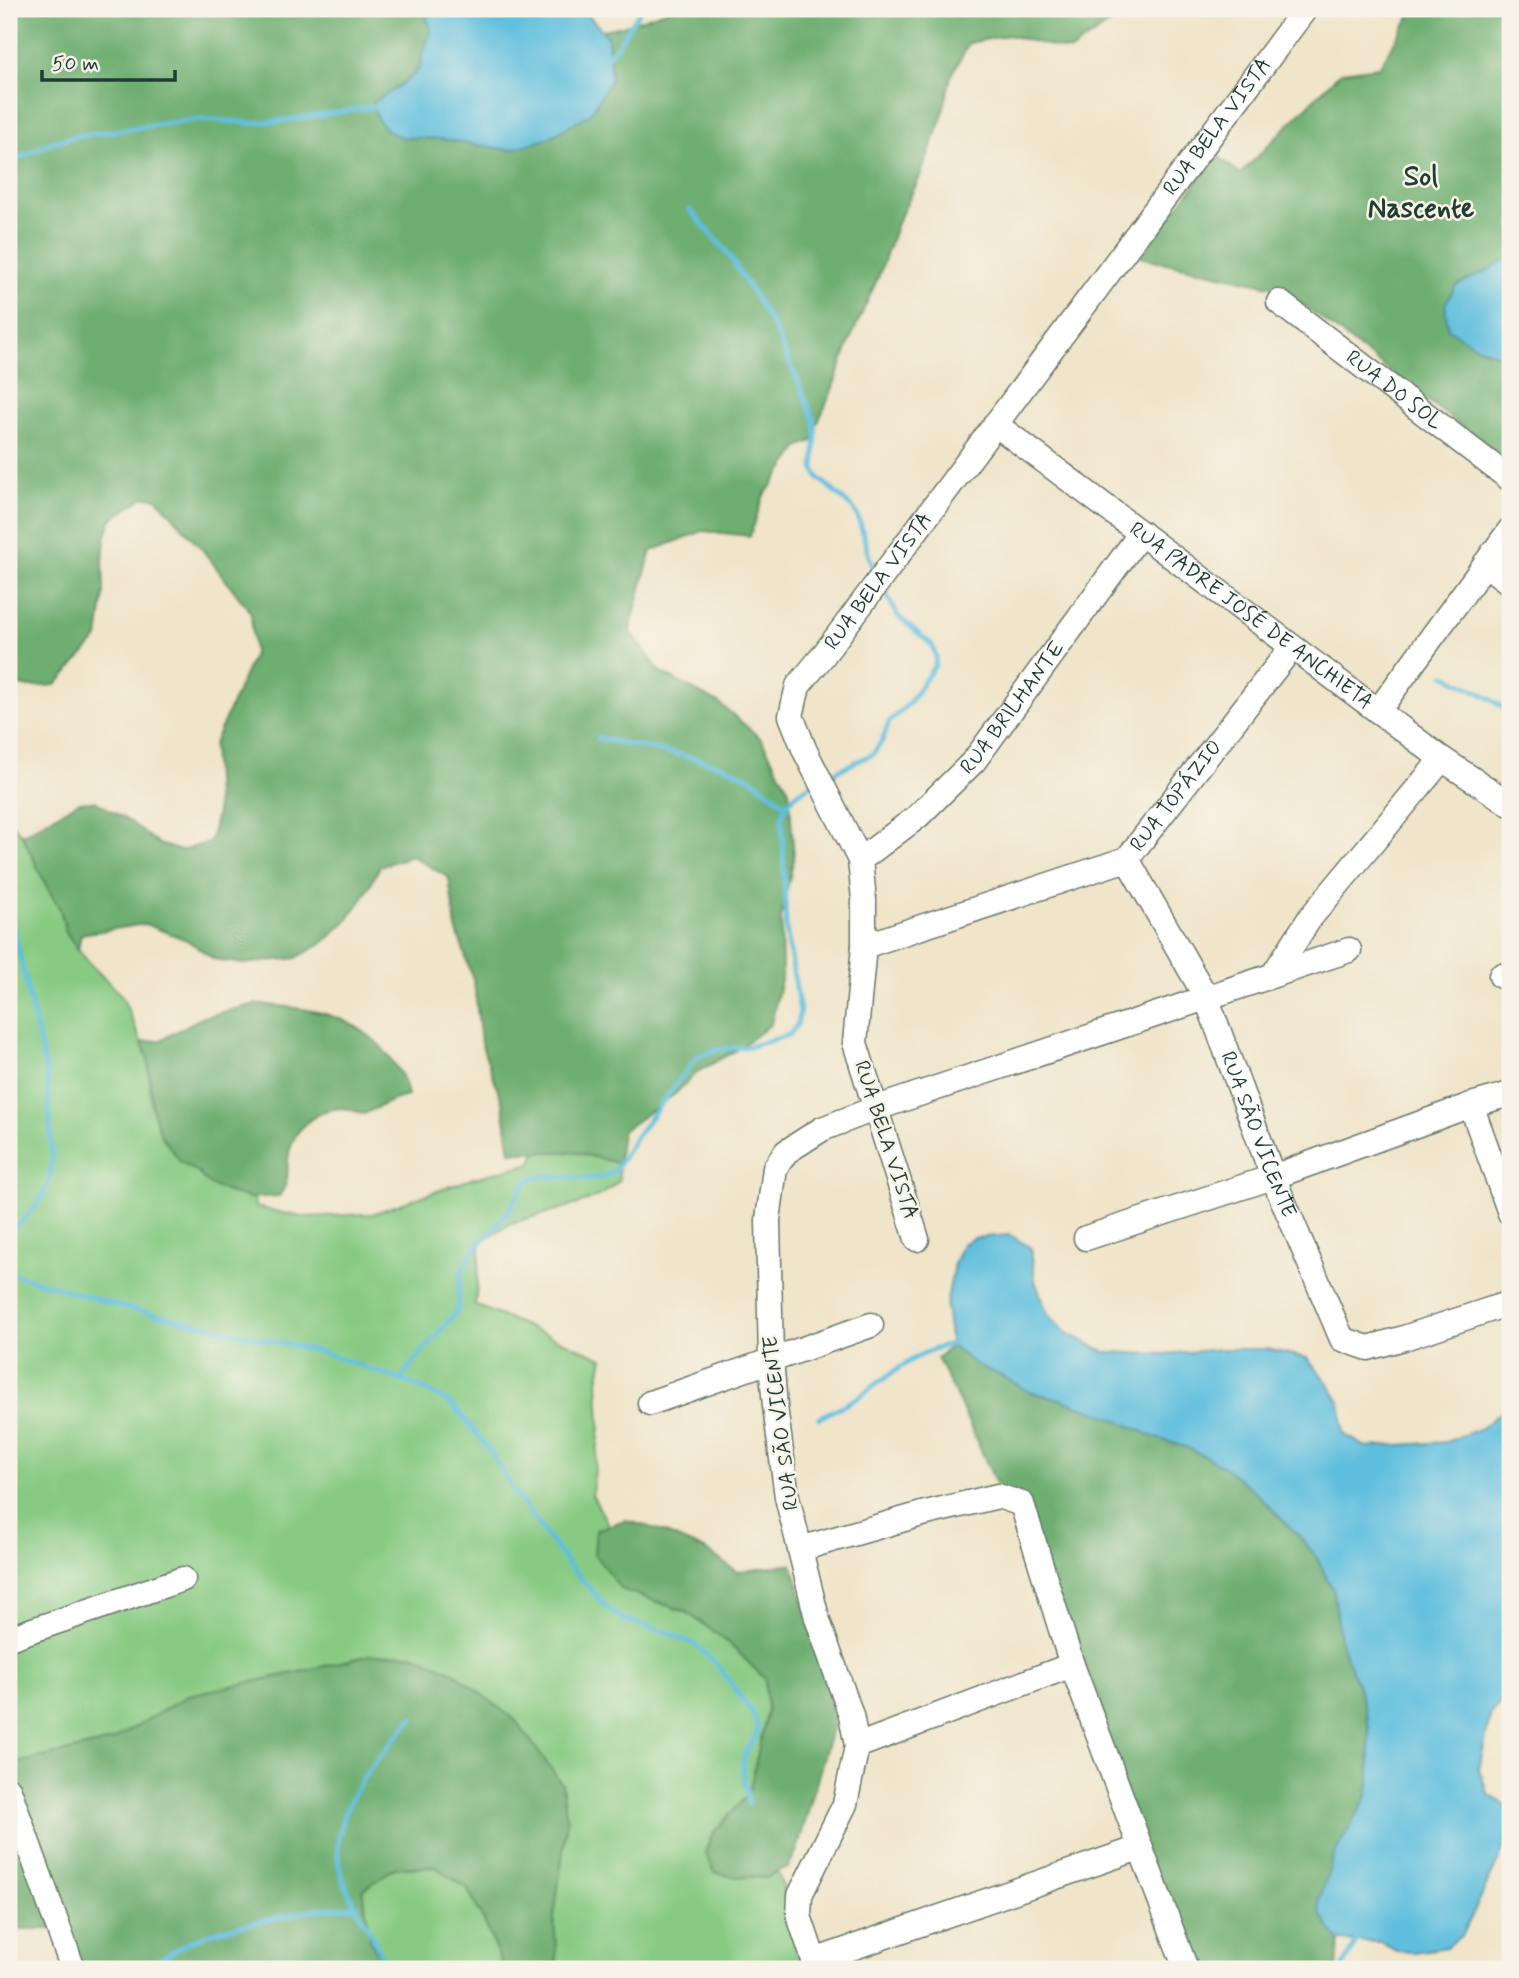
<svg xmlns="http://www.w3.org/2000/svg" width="1519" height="1978" font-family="Mynerve,sans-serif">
	<rect width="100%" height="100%" fill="#f7f3e8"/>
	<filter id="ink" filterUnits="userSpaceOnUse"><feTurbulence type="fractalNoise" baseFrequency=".0143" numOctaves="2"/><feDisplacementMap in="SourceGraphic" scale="14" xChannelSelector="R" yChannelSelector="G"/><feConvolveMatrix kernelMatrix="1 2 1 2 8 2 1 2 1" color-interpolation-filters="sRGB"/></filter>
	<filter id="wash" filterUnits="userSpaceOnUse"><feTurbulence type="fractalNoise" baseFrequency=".00686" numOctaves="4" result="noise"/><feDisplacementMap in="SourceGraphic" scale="28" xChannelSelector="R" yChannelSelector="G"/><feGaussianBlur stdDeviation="1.57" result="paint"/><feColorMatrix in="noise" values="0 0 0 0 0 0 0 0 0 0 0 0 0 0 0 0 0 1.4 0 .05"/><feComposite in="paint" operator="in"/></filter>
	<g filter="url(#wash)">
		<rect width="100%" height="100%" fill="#f0e4c9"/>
		<path fill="#88ca83" stroke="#54845c" stroke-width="2" d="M9,820L22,835L48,889L60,909L66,932L88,962L122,996L148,1058L152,1108L180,1161L198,1173L210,1185L228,1192L254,1198L255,1207L302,1217L372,1214L474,1178L532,1163L536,1151L574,1152L618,1163L619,1181L603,1194L581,1203L512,1223L481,1241L475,1305L603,1358L598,1381L600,1427L592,1495L609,1526L596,1530L621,1589L686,1612L720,1636L738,1652L765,1679L767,1712L749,1793L734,1811L715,1872L730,1876L767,1878L777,1871L813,1969H557L554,1917L567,1820L370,1655L304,1671L189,1695L112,1741L9,1765Z
			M435,1867L467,1888L485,1923L504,1969H385L370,1939L363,1890L394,1868Z"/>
		<path fill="#6eae71" stroke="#467652" stroke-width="2" d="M9,9H424L431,31L422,55L420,68L407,81L395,88L401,137L440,139L611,79L608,39L602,30L623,26L671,9H1135L1103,28L1070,51L1008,35L969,43L951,76L942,117L919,179L897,223L880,273L850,340L831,393L815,429L813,441L800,446L763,497L750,536L703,531L651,551L630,630L660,672L719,703L761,739L789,790L794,858L781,916L782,975L771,1024L735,1051L697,1072L675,1094L622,1131L618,1163L574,1152H510L503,1104L481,1043L474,982L456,928L449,878L412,856L380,866L365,895L347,920L323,943L296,958L242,964L214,959L187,940L145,924L81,934L78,949L66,932L60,909L48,889L22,835L79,802L95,801L132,823L159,844L181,851L210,842L217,814L213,746L254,654L251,613L201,548L157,498L144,497L111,520L105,539L103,561L104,594L98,638L56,685L30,687L9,684Z
			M1410,9H1510V256L1492,268L1477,347L1510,359V464L1283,289L1140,257L1217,155L1240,174L1341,72L1379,67L1408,20Z
			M256,1004C307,1008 357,1012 389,1057C400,1072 405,1077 408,1096L393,1100L364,1114C357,1112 350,1109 343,1108C319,1108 296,1126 290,1149C284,1169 293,1177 279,1196L250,1198L228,1192L210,1185L198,1173L180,1161L161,1135L152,1108L148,1058L142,1042L161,1040L203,1017Z
			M951,1346L975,1364L1006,1378L1030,1392L1060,1399L1118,1420L1154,1437L1191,1449L1224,1466L1251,1488L1298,1535L1316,1556L1334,1592L1340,1641L1361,1694L1369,1727L1370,1778L1366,1799L1335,1852L1320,1914L1339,1941L1337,1969H1186L1086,1728L1011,1517L962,1408L937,1358Z
			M625,1520L659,1530L707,1551L737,1572L792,1564L830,1687L833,1725L797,1850L788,1868L777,1871L767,1878L730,1876L715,1872L705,1853L713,1833L749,1793L767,1712L765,1679L738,1652L720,1636L686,1612L621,1589L594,1554L596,1530Z
			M413,1654L452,1671L516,1721L562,1784L567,1820L554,1917L557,1969H504L485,1923L467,1888L435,1867L394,1868L363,1890L370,1939L385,1969H82L61,1929H9V1765L112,1741L189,1695L304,1671L370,1655Z"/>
		<path fill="#60bfde" stroke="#407e89" stroke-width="2" d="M424,9H582L602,30L608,39L611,80L590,114L546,139L510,150L440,139L401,137L387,131L378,120L374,111V102L407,81L420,68L422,55L431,31Z
			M1510,256V359L1477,347L1448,329L1445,304L1456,286L1492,268Z
			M1010,1235L1031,1248L1035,1281L1048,1315L1065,1332L1105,1352L1164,1354L1223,1349H1267L1307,1358L1327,1382L1340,1402L1344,1434L1366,1447L1446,1442L1481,1428L1510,1405V1677L1500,1703L1491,1713L1479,1769L1488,1794L1510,1808V1824L1502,1853L1463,1934L1447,1947L1414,1952L1396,1951L1380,1942L1339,1941L1320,1914L1319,1901L1335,1852L1366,1799L1370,1778L1369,1727L1361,1694L1340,1641L1334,1592L1316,1556L1298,1535L1251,1488L1223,1466L1191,1449L1154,1437L1118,1420L1060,1399L1030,1392L1006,1378L975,1364L951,1346L946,1306L954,1264L962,1244L974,1238Z"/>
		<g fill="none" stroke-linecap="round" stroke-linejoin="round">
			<path stroke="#60bfde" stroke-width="5" d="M606,57L614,50L641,9
				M9,163L52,142L77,136L200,119L253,123L280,121L378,106
				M690,210L727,252L773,326L800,386L814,420L816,431L814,469L819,478L854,509C865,529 865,553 875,573
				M1445,675L1484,695L1510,712
				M598,738L681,755L724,766L751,778L785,804
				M826,776L873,754L882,741L889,722L909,703L935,665L936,657L932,645L898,616L883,588
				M9,908L47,1075L52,1157L50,1178L44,1194L34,1208L9,1234
				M9,1273L123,1307L325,1353L420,1387L442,1398L454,1407L472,1428L492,1454L514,1491L567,1563L606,1607L623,1619L668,1633L696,1645L718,1666L751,1711C767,1738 748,1738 744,1758C740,1772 747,1790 749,1804
				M399,1380L456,1312L458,1309C459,1297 458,1282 462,1271C473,1244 500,1227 514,1202C519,1193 524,1181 534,1178C560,1171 591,1186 614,1172L637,1135L697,1057L717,1050L751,1046L789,1035L797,1025L800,1012L786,928L782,819C784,799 800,793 814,782
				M819,1418C833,1410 849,1404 863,1394C895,1371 915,1352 955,1343
				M144,1969L191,1941L216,1931L318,1909L357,1906
				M385,1969C382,1961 380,1952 376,1944C367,1922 352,1903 344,1882C319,1818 374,1762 413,1718
				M1342,1969L1358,1938"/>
		</g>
	</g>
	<g filter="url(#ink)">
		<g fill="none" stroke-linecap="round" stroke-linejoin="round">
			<defs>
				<g id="minor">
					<path id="s1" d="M1279,302L1510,479"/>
					<path id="s2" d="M995,424L1442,759L1510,804"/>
					<path d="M1485,564L1510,583"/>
					<path d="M1378,711L1510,530"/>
					<path id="s3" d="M1127,859L1206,997L1273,1177L1342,1339L1368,1348L1404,1338L1510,1303"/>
					<path id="s4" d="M860,860L917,817L974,761L1141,533"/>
					<path id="s5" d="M864,946L1127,859L1292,647"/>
					<path d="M1273,975L1310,918L1442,759"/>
					<path d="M1501,976L1510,979"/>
					<path d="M1471,1105L1510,1213"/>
					<path d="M1086,1238L1273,1177L1471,1105L1510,1094"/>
					<path id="s6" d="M917,1239L855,1043L864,946V900L860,860L805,751L791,716L798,686L822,657L1305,9"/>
					<path d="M650,1403L871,1325"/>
					<path d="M800,1549L922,1514L998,1496L1022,1504L1072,1665L1186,1969"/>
					<path d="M9,1638L183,1579"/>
					<path d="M857,1746L1072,1665"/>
					<path d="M9,1790L73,1969"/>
					<path d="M814,1961L1139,1848"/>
					<path d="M817,1969L799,1916L800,1895L845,1804L857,1746L851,1715L817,1618L787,1497L775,1406L771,1360L768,1220L775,1168L786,1152L822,1129L874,1109L1349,950"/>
				</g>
			</defs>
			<use href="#minor" stroke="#687768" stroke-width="27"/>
			<use href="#minor" stroke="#fff" stroke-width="24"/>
		</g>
	</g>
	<g text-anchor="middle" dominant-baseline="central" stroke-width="5" stroke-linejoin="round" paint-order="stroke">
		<g font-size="21" fill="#1f3d34" stroke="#f7f3e8">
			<text stroke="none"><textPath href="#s6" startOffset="1279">RUA BELA VISTA</textPath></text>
			<text stroke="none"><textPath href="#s1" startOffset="145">RUA DO SOL</textPath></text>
			<text stroke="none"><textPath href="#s6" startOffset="712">RUA BELA VISTA</textPath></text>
			<text stroke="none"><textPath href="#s2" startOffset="320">RUA PADRE JOSÉ DE ANCHIETA</textPath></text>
			<text stroke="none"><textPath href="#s4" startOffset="217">RUA BRILHANTE</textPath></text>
			<text stroke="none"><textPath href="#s5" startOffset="357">RUA TOPÁZIO</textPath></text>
			<text stroke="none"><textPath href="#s3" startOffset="306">RUA SÃO VICENTE</textPath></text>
			<text transform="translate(886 1140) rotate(72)">RUA BELA VISTA</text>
			<text transform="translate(781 1423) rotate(-97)">RUA SÃO VICENTE</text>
		</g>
		<g font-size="28" font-weight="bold" fill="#1f3d34" stroke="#f7f3e8">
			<text x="1421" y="177">Sol<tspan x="1421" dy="32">Nascente</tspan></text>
		</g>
	</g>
	<rect width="1519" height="1978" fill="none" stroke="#f7f3e8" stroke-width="35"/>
	<path d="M42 70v10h133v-10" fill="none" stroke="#1f3d34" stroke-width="3.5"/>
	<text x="52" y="70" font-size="21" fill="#1f3d34" stroke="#f7f3e8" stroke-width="5" paint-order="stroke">50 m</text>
</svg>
